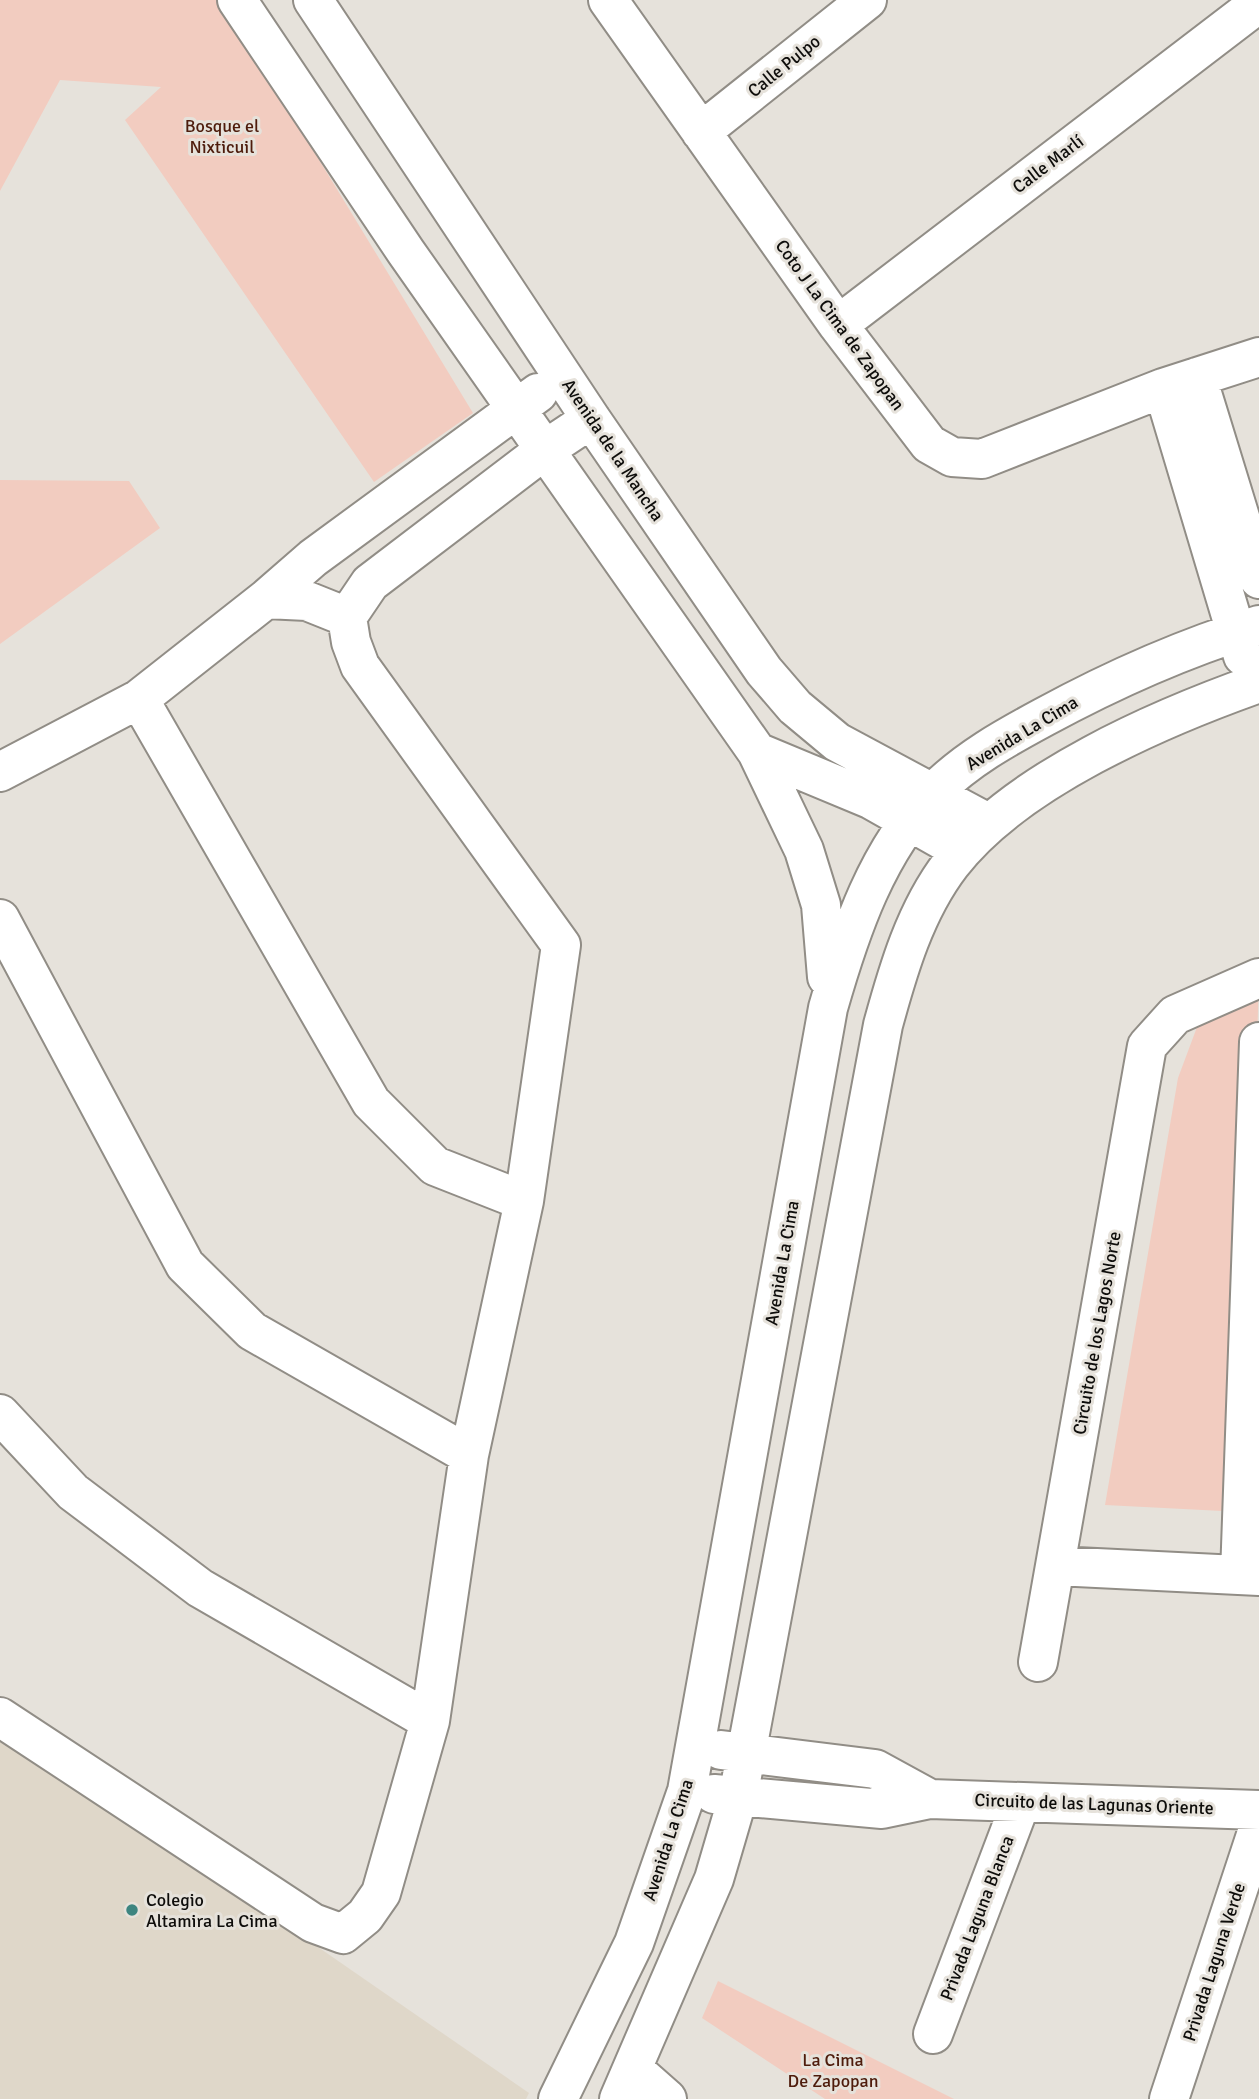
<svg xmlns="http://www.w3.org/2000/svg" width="1259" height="2099" font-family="Signika,sans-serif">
	<rect width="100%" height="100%" fill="#e6e2db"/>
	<path fill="#dfd7c9" d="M0,1727L529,2093L526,2099H0Z"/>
	<path fill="#f2ccc0" d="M0,0H222L473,413L374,482L125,120L161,87L60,80L0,191Z
		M0,480L129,481L160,528L0,644Z
		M1259,978L1242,1512L1105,1505L1178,1078L1200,1019Z
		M718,1981L954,2099H825L702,2018Z"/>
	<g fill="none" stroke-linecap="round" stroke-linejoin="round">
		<defs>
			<path id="minor" d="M237,0L406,252L757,752L804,850L821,905L827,977
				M313,0L591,419L764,671L795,707L837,742L988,823
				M608,0L838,325L929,444L952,457L982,459L1163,388L1259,357
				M701,132L867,0
				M838,325L1259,3
				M1197,377L1259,579
				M1163,388L1243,656
				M266,599L307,601L347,617
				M139,699L371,1102L435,1166L524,1201
				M757,752L870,799L962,851
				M0,772L139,699L266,599L313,558L538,393
				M0,919L185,1265L252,1331L469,1455
				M0,1414L73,1492L200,1588L430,1721
				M1056,1566L1259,1576
				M1240,1575L1259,1042
				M1038,1662L1147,1046L1175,1015L1259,978
				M0,1717L313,1923L343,1934L365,1916L381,1893L430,1721L469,1455L524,1201L561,945L360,666L351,642L347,617L370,583L546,449L591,419
				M721,1750L875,1769L930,1799
				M714,1794L882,1809L930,1799L1259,1810
				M933,2034L1021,1802
				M633,2069L667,2099
				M558,2099L634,1943L687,1791L828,1008C850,931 877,850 935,791C967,759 1005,738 1044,717C1114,679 1184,648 1259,625
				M619,2099L714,1879L738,1797L883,1025C898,970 915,911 951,864C1016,780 1160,718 1259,683
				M1169,2099L1259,1826"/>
		</defs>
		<use href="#minor" stroke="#918d86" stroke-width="42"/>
		<use href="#minor" stroke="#fff" stroke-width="38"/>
	</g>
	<circle fill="#3d8580" stroke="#e6e2db" stroke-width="2.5" cx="132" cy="1910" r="7"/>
	<g text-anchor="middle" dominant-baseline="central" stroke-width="6" stroke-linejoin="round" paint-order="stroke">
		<g font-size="18" fill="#0e0d0b" stroke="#e6e2db">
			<text transform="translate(784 66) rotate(-39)">Calle Pulpo</text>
			<text transform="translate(1048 164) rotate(-37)">Calle Marlí</text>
			<text transform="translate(840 325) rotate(54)">Coto J La Cima de Zapopan</text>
			<text transform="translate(613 450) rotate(56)">Avenida de la Mancha</text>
			<text transform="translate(1022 733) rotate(-31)">Avenida La Cima</text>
			<text transform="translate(782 1263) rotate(-80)">Avenida La Cima</text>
			<text transform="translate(1097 1333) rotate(-80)">Circuito de los Lagos Norte</text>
			<text transform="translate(1094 1804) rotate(2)">Circuito de las Lagunas Oriente</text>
			<text transform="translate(668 1840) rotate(-72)">Avenida La Cima</text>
			<text transform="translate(977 1918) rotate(-69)">Privada Laguna Blanca</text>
			<text transform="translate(1214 1962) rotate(-72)">Privada Laguna Verde</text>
		</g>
		<g font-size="18" fill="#4e1c0c" stroke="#e6e2db">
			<text x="222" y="126">Bosque el<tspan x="222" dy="21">Nixticuil</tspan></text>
			<text x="833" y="2060">La Cima<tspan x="833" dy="21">De Zapopan</tspan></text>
		</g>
		<g font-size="18" fill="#0e0d0b" stroke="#e6e2db" text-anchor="start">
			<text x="146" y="1900">Colegio<tspan x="146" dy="21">Altamira La Cima</tspan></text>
		</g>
	</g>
</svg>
